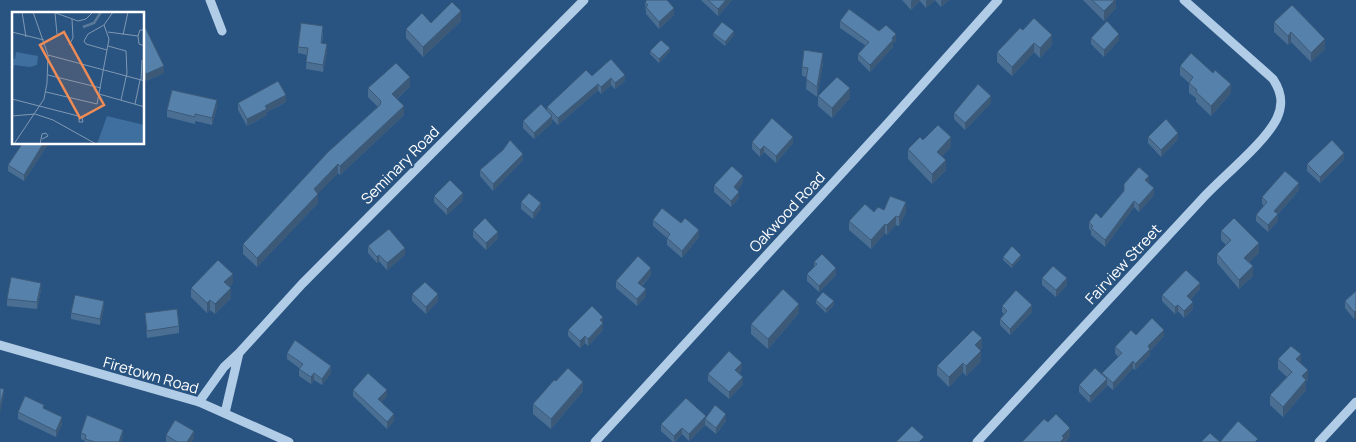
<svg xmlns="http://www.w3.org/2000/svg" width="1356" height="442" font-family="Manrope,sans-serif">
	<rect width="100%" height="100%" fill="#295481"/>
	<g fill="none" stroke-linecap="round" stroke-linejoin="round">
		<path stroke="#b1cce6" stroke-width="9" d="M210,0L222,31
			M0,345L199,402L289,442
			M199,402L224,367L239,353L302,284L584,0
			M225,413L239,353
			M595,442L888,123L998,0
			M977,442C1052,361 1127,279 1202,199C1222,177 1265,143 1277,118C1284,103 1281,91 1273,79L1184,0
			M1319,442L1356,402"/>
	</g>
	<path fill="#4a6f93" d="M701,0H732L718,16Z
		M902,0H935L926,8L920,1L911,10Z
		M935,0H949L941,7Z
		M1083,0H1116V8L1104,21Z
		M645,2L674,15L659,29L646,14Z
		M461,21L423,57L406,38V29L431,23Z
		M840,21L879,31L896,41L893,43V47L870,72L858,60V54L866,46L840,28Z
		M1274,22L1325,49L1311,62L1291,42L1288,45L1274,32Z
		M144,27L164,73L146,81L144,76Z
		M1023,30L1052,45L1040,58L1034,52L1012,76L997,62V52Z
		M323,33L322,43L327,51L323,72L306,69L307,55L298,53V47Z
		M713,33L734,35L725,46L713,36Z
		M1091,38L1119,40L1104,57L1091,44Z
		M650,51H670L659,63L650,54Z
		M611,59L625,81L615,89L611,85L601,94L598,90L558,125L552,119V123L534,139L523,128V121L547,111V107L592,76Z
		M823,63L817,97L806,89L807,77L802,76V67Z
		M1180,66L1231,93L1211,116L1196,102V98L1189,93V83L1180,75Z
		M410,86L397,99L404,115L340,175L338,173L318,193V203L257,267L243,254V244L378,107L368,97V88Z
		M818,96L850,98L832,118L818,106Z
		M286,102L267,112V115L247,126L238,110V103Z
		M991,103L965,130L954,119V113Z
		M217,107L212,125L195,121V124L167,117V110Z
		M1148,137L1178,139L1161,157L1148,143Z
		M923,140L951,147L942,156L946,170L932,184L908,159V149Z
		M752,142L793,143L776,163L764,152L760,157L752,149Z
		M48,144L24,181L8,171V165Z
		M503,150L523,160L493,191L480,176V170Z
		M1344,159L1320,183L1307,171V164Z
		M743,183L737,190L739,198L731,207L714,192V185Z
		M1148,183L1154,195L1139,212L1134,207L1105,247L1091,235V231L1089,229V222L1101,218Z
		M1299,190L1278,214V221L1268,232L1256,221V215L1264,206L1262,204V197Z
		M434,196L463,200L447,215L434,202Z
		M521,202L541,209L533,219L521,209Z
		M884,210L906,212L899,226L896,225L887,235L885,233L871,249L849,230V221L874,212Z
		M653,220L681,223L699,237L682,258L667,245V238L653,226Z
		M473,230L498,238L486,250L473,237Z
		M1221,231L1259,253L1249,262L1253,276L1239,289L1217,263V254L1226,245L1221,240Z
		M368,246L405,255L387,270L379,261L377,263L368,253Z
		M1003,257L1021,258L1012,268L1003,260Z
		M814,262L836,275L819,292L807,281V274L814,267Z
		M651,275L642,286L646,296L637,306L616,288V281Z
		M1042,278L1067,285L1056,297L1042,285Z
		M233,283L229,287L231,298L215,314L210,310L207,313L191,297V288Z
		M1200,289L1190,300L1193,309L1184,318L1178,311L1175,314L1162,301V295Z
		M41,290L37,309L7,306V299Z
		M1356,291L1354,319L1345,308V301Z
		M412,294L438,301L426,314L412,301Z
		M816,300L834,305L826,313L816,303Z
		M1002,306L1032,312L1010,335L1000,325V319L1004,314L1002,312Z
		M104,308L100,325L71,319V313Z
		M145,313L179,326V333L147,338Z
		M799,313L768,349L751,334V324Z
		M603,317V330L588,346L585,343L580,348L568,336V330Z
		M1164,336L1150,351V355L1135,370L1133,368L1113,390L1107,385V386L1090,403L1079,392V385L1102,374L1118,357L1115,353V347Z
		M982,348L980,350L981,361L966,376L963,372L949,387L937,375V366Z
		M287,353L331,373L322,385L314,380L311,384L299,376V368L287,359Z
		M1278,359L1301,363L1308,380L1306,381V390L1283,417L1270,405V395L1287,377L1278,369Z
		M742,369L739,373L743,384L729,399L708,381V374Z
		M556,381L583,391L551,429L533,414V404Z
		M353,390L387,396L381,402L394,421L387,429L353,396Z
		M44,409L62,424L56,437L18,419V412Z
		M706,417L726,421L716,434L705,425L689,441L682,434L675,442H673L661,431V424Z
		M81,433L123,436L121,442H85V441L81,439Z
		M166,435L194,438L191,442H166Z"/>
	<path fill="#3c5a78" d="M726,0H732L718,16V9Z
		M912,0H920V1L911,10V1Z
		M926,0H935L926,8Z
		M941,0H949L941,7Z
		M1115,0H1116V8L1104,21V11Z
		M674,8V15L659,29V22Z
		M461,11V21L423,57V47Z
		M734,31V35L725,46V42Z
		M1291,32V42L1288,45V36Z
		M896,34V41L893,43V47L870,72V65Z
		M1119,34V40L1104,57V50Z
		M1052,35V45L1040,58V48Z
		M1325,39V49L1311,62V53Z
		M1034,43V52L1012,76V67Z
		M327,44V51L323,72V65Z
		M670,48V51L659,63V59Z
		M823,53V63L817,97V87Z
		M164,66V73L146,81V74Z
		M625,75V81L615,89V83Z
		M410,77V86L392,103V94Z
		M611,78V85L601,94V87Z
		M598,84V90L558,125V118Z
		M1231,84V93L1211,116V106Z
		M850,88V98L832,118V108Z
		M286,95V102L267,112V115L247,126V119L265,106Z
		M991,96V103L965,130V123Z
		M217,100V107L212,125V118Z
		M404,106V115L340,175V166Z
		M552,116V123L534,139V133Z
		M1178,133V139L1161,157V150Z
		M793,137V143L776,163V156Z
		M951,137V147L937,162V152Z
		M43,144H48L24,181V175Z
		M764,146V152L760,157V150Z
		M1344,153V159L1320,183V177Z
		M523,154V160L493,191V184Z
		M946,160V170L932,184V174Z
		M338,164V173L314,198V189Z
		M743,176V183L734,194V187Z
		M1149,176V183L1145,180Z
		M1299,183V190L1274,218V211Z
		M1154,188V195L1139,212V205Z
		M739,192V198L731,207V201Z
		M463,193V200L447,215V209Z
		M318,194V203L257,267V258Z
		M1134,201V207L1105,247V240Z
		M906,202V212L899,226V217Z
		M541,203V209L533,219V213Z
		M1278,214V221L1268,232V225Z
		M896,216V225L887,235V225Z
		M885,224V233L871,249V240Z
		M699,230V237L682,258V251Z
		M498,232V238L486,250V243Z
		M1259,243V253L1244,267V258Z
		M405,248V255L387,270V263Z
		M379,255V261L377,263V257Z
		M1021,255V258L1012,268V265Z
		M1253,266V276L1239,289V280Z
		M651,268V275L638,289V283Z
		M836,268V275L819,292V286Z
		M233,274V283L224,292V282Z
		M1067,278V285L1056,297V290Z
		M41,283V290L37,309V302Z
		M1200,283V289L1187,303V296Z
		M231,288V298L215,314V304Z
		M646,289V296L637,306V299Z
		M438,294V301L426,314V307Z
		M210,300V310L207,313V303Z
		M104,301V308L100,325V319Z
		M834,301V305L826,313V309Z
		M1193,302V309L1184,318V311Z
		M799,304V313L768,349V339Z
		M1032,305V312L1010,335V329Z
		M1178,305V311L1175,314V307Z
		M1356,311V318L1354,319V312Z
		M603,317V330L588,346V339L600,320Z
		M1164,330V336L1150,351V355L1135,370V364L1148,346Z
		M585,336V343L580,348V341Z
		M982,338V348L975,355V345Z
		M981,351V361L966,376V366Z
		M1301,354V364L1296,359Z
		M1133,361V368L1113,390V383Z
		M742,363V369L735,377V370Z
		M963,363V372L949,387V377Z
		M331,366V373L322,385V379Z
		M1308,370V380L1306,381V390L1283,417V407L1302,376Z
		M314,373V380L311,384V377Z
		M743,377V384L729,399V392Z
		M1107,379V386L1090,403V396Z
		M583,382V391L551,429V419Z
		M4,389V396L0,413V406Z
		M387,390V396L378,406V399Z
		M394,414V421L387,429V422Z
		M726,414V421L716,434V428Z
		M706,416L705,419V425L689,441V434Z
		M62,417V424L56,437V431Z
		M682,428V434L674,442V436Z
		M1070,428V437L1066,442H1060L1062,436Z
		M123,430V436L121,442H119Z
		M194,431V438L191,442H187Z"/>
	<path fill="#5681ab" stroke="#3c5a78" d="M647,0H667L674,8L659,22L646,7L648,5L645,2Z
		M708,0H726L718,9Z
		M1092,0H1115L1104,11Z
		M452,2L461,11L423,47L406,29L422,13L431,23Z
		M1292,5L1325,39L1311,53L1291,32L1288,36L1274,22Z
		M849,9L879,31L886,25L896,34L892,38L893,40L870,65L858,54L869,42L840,21Z
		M1034,18L1052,35L1040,48L1034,43L1012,67L997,52L1020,28L1023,30Z
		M1107,21L1119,34L1104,50L1091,38Z
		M722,22L734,31L725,42L713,33Z
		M301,23L323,26L321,43L327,44L323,65L306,62L308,48L298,47Z
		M144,27H145L164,66L146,74L144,70Z
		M661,40L670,48L659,59L650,51Z
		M804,50L823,53L817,87L806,79L808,68L802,67Z
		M1191,53L1213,73L1215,70L1231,84L1211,106L1196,92L1197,90L1189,83L1193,77L1180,66Z
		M611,59L625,75L615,83L611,78L601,87L598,84L558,118L547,107L586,70L592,76Z
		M396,63L410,77L392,94L404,106L340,166L338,164L314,189L318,194L257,258L243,244L328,152L380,105L381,101L368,88Z
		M837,77L850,88L832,108L818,96Z
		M278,81L286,95L265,106L267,109L247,119L238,103Z
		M978,84L991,96L965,123L954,113Z
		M172,90L217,100L212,118L195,114V117L167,110Z
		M541,104L552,116L534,133L523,121Z
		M772,118L793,137L776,156L764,146L760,150L752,142Z
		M1166,119L1178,133L1161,150L1148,137Z
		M938,125L951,137L937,152L946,160L932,174L908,149L920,137L923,140Z
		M510,140L523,154L493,184L480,170L503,150Z
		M1332,140L1344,153L1320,177L1307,164Z
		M22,144H43L24,175L8,165Z
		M732,166L743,176L734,187L739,192L731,201L714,185Z
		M1139,167L1149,176L1145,180L1154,188L1139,205L1134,201L1105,240L1091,228L1093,226L1089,222L1096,213L1101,218L1124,191V184Z
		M1285,171L1299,183L1274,211L1278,214L1268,225L1256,215L1267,202L1262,197Z
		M450,180L463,193L447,209L434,196Z
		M529,193L541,203L533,213L521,202Z
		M890,196L906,202L899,217L896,216L887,225L885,224L871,240L849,221L865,204L874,212L878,207L884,210Z
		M662,208L681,223L685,218L699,230L682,251L667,238L670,234L653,220Z
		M485,218L498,232L486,243L473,230Z
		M1234,218L1259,243L1244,258L1253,266L1239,280L1217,254L1231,240L1221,231Z
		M389,229L405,248L387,263L379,255L377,257L368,246Z
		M1012,246L1021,255L1012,265L1003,257Z
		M822,254L836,268L819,286L807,274L817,264L814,262Z
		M638,256L651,268L638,283L646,289L637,299L616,281Z
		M218,260L233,274L224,282L231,288L215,304L210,300L207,303L191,288Z
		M1053,266L1067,278L1056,290L1042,278Z
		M1186,270L1200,283L1187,296L1193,302L1184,311L1178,305L1175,307L1162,295Z
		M11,277L41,283L37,302L7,299Z
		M425,282L438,294L426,307L412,294Z
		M783,289L799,304L768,339L751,324Z
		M1016,290L1032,305L1010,329L1000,319L1007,311L1002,306Z
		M1356,291V311L1354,312L1345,301Z
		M823,292L834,301L826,309L816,300Z
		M75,295L104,301L100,319L71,313Z
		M592,306L603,317L600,320L603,323L588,339L585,336L580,341L568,330Z
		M177,309L179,326L147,331L145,313Z
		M1152,318L1164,330L1148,346L1150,349L1135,364L1133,361L1113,383L1102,373L1122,353L1115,347L1131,330L1136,335Z
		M973,330L982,338L975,345L981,351L966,366L963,363L949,377L937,366Z
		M295,340L331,366L322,379L314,373L311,377L299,369L303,364L287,353Z
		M1291,346L1301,354L1296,359L1308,370L1302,376L1306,380L1283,407L1270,395L1292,372L1278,359Z
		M729,351L742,363L735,370L743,377L729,392L708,374Z
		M568,368L583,382L551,419L533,404L554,380L556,381Z
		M1095,368L1107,379L1090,396L1079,385Z
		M368,373L387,390L378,399L394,414L387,422L353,390Z
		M0,388L4,389L0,406Z
		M25,396L44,405L43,408L62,417L56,431L18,412Z
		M686,398L706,416L689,434L682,428L674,436L661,424Z
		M715,405L726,414L716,428L705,419Z
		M1056,414L1070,428L1062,436L1064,438L1060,442H1022L1044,419L1048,422Z
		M87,415L123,430L119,442H95L85,439L86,435L81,433Z
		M175,420L194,431L187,442H177L166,435Z
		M1238,421L1258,439L1255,442H1220Z
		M912,426L924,437L919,442H896Z
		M1210,433L1220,442H1201Z"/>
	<g text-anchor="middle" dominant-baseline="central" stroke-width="4" stroke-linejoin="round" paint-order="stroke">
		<g font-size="15" fill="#fff" stroke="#295481">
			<text transform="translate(400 165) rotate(-45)">Seminary Road</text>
			<text transform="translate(787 212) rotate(-47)">Oakwood Road</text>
			<text transform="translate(1123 264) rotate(-47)">Fairview Street</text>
			<text transform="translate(151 375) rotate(16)">Firetown Road</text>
		</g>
	</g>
	<g transform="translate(12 12)">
		<rect width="132" height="132" fill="#295481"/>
		<path d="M4,40L26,44L25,53L18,55L2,53L0,61V46L3,47ZM95,104L132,113V132H85Z" fill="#3e6f9e"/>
		<path fill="none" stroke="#5b7998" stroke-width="2.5" d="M71,15L82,11L89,0"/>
		<path fill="none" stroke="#7f98b3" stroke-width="1" d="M10,0L14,25M41,0L66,9L74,7L81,0M43,1L45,22M133,18H128L126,24L127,32L133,34M0,20L32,28M96,20L126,24M111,23L116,0M57,33L61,26L60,7M96,34L114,39L115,61L109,88M95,38L74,32L72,29L76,22L92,13L101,0M36,43L133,69M36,63L89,76M129,68L130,48M34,80L85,92L97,27L92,13M87,82L133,95M0,87L70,105L71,110H67V104M123,92L128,68M0,104L23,102L41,108L84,132M2,132L32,87L35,71L36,43L21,0M28,132L30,122L34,121L36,124L30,127"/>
		<path fill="#ef8b55" fill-opacity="0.15" stroke="#ef8b55" stroke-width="2.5" d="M52,20L92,93L68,106L28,33Z"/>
		<rect width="132" height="132" fill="none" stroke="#fff" stroke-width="2.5"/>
	</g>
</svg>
